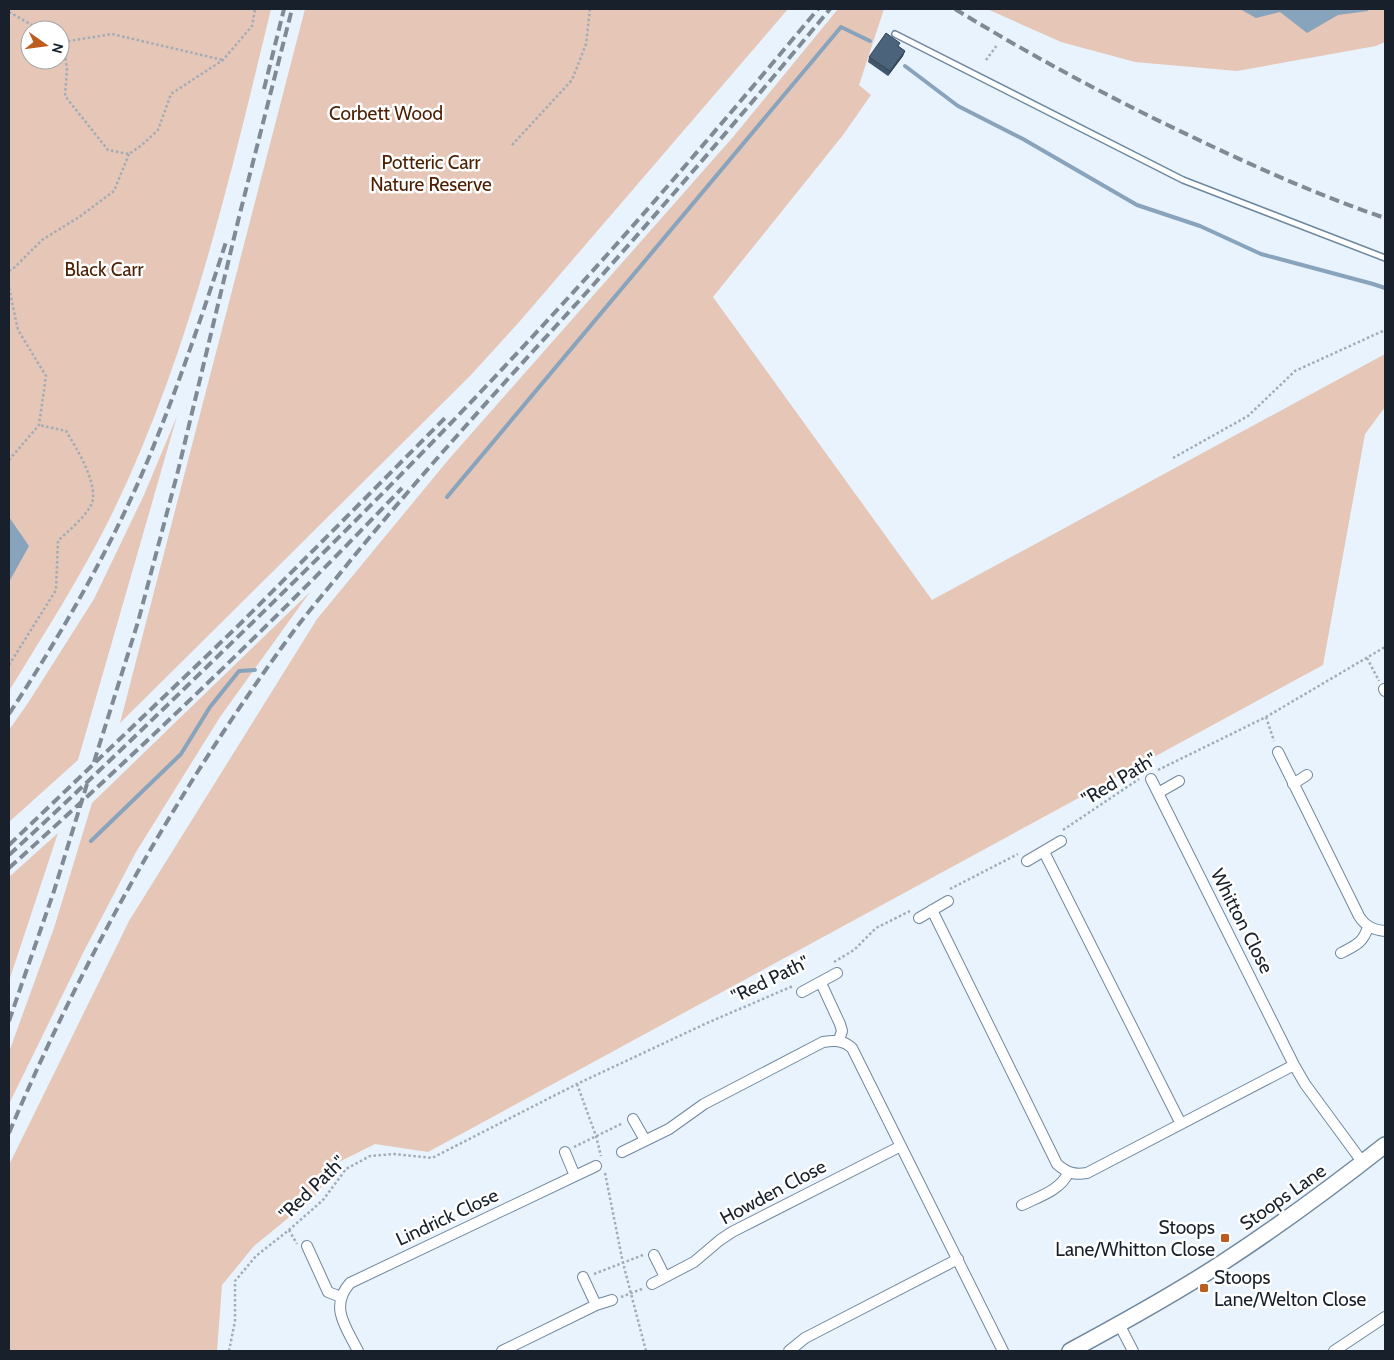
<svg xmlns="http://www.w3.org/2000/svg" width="1394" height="1360" font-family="Cabin,sans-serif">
	<rect width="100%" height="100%" fill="#e8f3fe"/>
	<path fill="#e5c6b7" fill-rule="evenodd" d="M9,9H271C229,182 189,357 110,518C80,578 44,634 9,691ZM30,30H60V60H30Z
		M305,9H788L520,321L470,376L120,723Z
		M838,9H884L859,85L871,95L843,135L713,297L932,600L1385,354V407L1365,434L1323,665L428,1152L375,1144L339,1162L314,1197L254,1246L222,1285L217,1351H9V1165L129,921L317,619L449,459L733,137Z
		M987,9H1385V42L1376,46L1237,71L1135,62L1061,42Z
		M177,416L78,760L9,822V730L28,703L94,599L144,495Z
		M310,592L220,717L136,852L83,953L9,1104V1052L54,928L92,803Z
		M58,833L9,981V877Z"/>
	<path fill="#88a3bc" d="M1240,9H1368V11L1338,15L1307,33L1280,12L1256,18Z
		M9,517L29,546L9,582Z"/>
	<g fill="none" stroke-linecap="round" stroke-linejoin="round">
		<path stroke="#88a3bc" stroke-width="4" d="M905,66L958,106L1023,139L1137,205L1200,226L1261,254L1373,284L1385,288
			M447,497L841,27L870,41
			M91,841L181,754L210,707L239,671L255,670"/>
		<defs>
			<path id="lane" d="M895,34L1183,180L1385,258"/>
			<path id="street" d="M1384,689L1385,691
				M1278,752L1359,916C1365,926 1373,930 1385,931
				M1151,779L1294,1065L1305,1084L1363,1163
				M1293,784L1307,775
				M1158,793L1179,781
				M1044,852L1181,1124
				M1027,861L1061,841
				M932,910L1057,1164C1067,1173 1074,1175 1087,1173L1294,1065
				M919,918L948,901
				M1341,953C1356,945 1363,943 1368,927
				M821,983L840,1024L842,1031L839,1040
				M802,992L837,973
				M633,1119L645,1140
				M565,1152L575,1176
				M622,1152L669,1129L704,1104L823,1042C835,1040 843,1040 852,1048L1003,1351
				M1022,1205C1038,1197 1061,1190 1068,1173
				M307,1246L328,1292L341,1297
				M654,1255L665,1277
				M583,1277L596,1305
				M652,1284L694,1262L720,1240L732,1232L901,1146
				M1119,1324L1133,1351
				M358,1351C346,1327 329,1307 350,1283L596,1166
				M502,1351L596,1305L612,1300
				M789,1351L805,1338L958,1259
				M1334,1351L1385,1317"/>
			<path id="secondary" d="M1070,1351C1122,1323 1175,1294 1225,1261C1280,1225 1333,1186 1385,1145"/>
		</defs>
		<use href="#lane" stroke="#6f889f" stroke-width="8"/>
		<use href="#street" stroke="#6f889f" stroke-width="12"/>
		<use href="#secondary" stroke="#6f889f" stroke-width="18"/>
		<path stroke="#a1acb6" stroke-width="2.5" stroke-dasharray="2.5 2.5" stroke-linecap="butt" d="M9,12L41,30
			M60,40L63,42L67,69L65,96L108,150L129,154L142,145L158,130L171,94L223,60L252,26L255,9
			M63,42L112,34L223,60
			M986,60L997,45
			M512,145L572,80L586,44L590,9
			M9,271L15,267L42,240L79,217L114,191L129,154
			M9,288L18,330L46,376L39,425L9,460
			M1173,458L1248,416L1295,371L1385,330
			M1367,658L1379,681
			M9,665L56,590L58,541C68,531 83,519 90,507C102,489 76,447 66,431L39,425
			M1266,717L1274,741
			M1158,770L1266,717L1385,647
			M1063,830L1139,779
			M950,889L1018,854
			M834,962L854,950L876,928L910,911
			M577,1084L596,1136L601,1156
			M574,1147L623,1123
			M605,1173L623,1263L646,1351
			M289,1230L297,1244
			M594,1274L643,1255
			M621,1297L642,1289
			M229,1351L235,1321V1281L256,1256L289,1230L323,1200L346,1169L370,1156L394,1154L432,1158L577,1084L707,1023L793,986"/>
		<use href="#lane" stroke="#fff" stroke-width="5"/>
		<use href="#street" stroke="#fff" stroke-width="10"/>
		<use href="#secondary" stroke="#fff" stroke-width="15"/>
		<path stroke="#808a94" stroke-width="4" stroke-dasharray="10 5" stroke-linecap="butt" d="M955,9C1035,58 1118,102 1203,142C1262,170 1323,197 1385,218
			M264,89L284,9
			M9,714C63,632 118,536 154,445C181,378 204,310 226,242
			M94,762L138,622L178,471L239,217L292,9
			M9,845L240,624L448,415
			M9,855C80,790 149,723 218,656C338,540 455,422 568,298C654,204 736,107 818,9
			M9,868C144,746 276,620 402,488
			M9,1021L54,891L87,784
			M9,1133C84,956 179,787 293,632C311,608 331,585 350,561C423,472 500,387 578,302C664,206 748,108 830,9"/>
	</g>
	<path fill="#40566a" d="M898,46L905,51L903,56L888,76L868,62L869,57Z"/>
	<path fill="#344656" d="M905,51L903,56L888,76L890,71Z"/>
	<path fill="#4b647b" stroke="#344656" d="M886,33L900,43L898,46L905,51L890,71L869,57Z"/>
	<g fill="#be5c1e" stroke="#fff" stroke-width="2">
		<rect x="1220" y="1233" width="10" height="10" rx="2.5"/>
		<rect x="1199" y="1283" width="10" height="10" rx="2.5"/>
	</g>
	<g text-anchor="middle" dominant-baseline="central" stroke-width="5" stroke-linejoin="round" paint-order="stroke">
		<g font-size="19" fill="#4d2004" stroke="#fff">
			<text x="386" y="113">Corbett Wood</text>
			<text x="431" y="162">Potteric Carr<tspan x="431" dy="22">Nature Reserve</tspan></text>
			<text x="104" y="269">Black Carr</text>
		</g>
		<g font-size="19" fill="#18212b" stroke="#fff">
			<text transform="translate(1119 779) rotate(-31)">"Red Path"</text>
			<text transform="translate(1242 921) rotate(63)">Whitton Close</text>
			<text transform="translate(770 979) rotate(-26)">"Red Path"</text>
			<text transform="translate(312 1188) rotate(-44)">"Red Path"</text>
			<text transform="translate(773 1192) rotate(-28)">Howden Close</text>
			<text transform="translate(1283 1197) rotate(-35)">Stoops Lane</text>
			<text transform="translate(447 1217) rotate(-25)">Lindrick Close</text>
		</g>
		<g font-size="19" fill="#18212b" stroke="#fff" text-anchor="end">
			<text x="1215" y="1227">Stoops<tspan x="1215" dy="22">Lane/Whitton Close</tspan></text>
			<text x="1214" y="1277" text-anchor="start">Stoops<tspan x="1214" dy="22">Lane/Welton Close</tspan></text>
		</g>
	</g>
	<rect width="1394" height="1360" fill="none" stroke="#18212b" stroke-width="20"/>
	<g transform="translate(45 45) rotate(104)"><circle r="24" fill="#ffffff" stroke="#a3a6aa"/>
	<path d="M0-4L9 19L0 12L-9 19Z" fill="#be5c1e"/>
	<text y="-8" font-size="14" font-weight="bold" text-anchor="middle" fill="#18212b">N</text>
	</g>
</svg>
